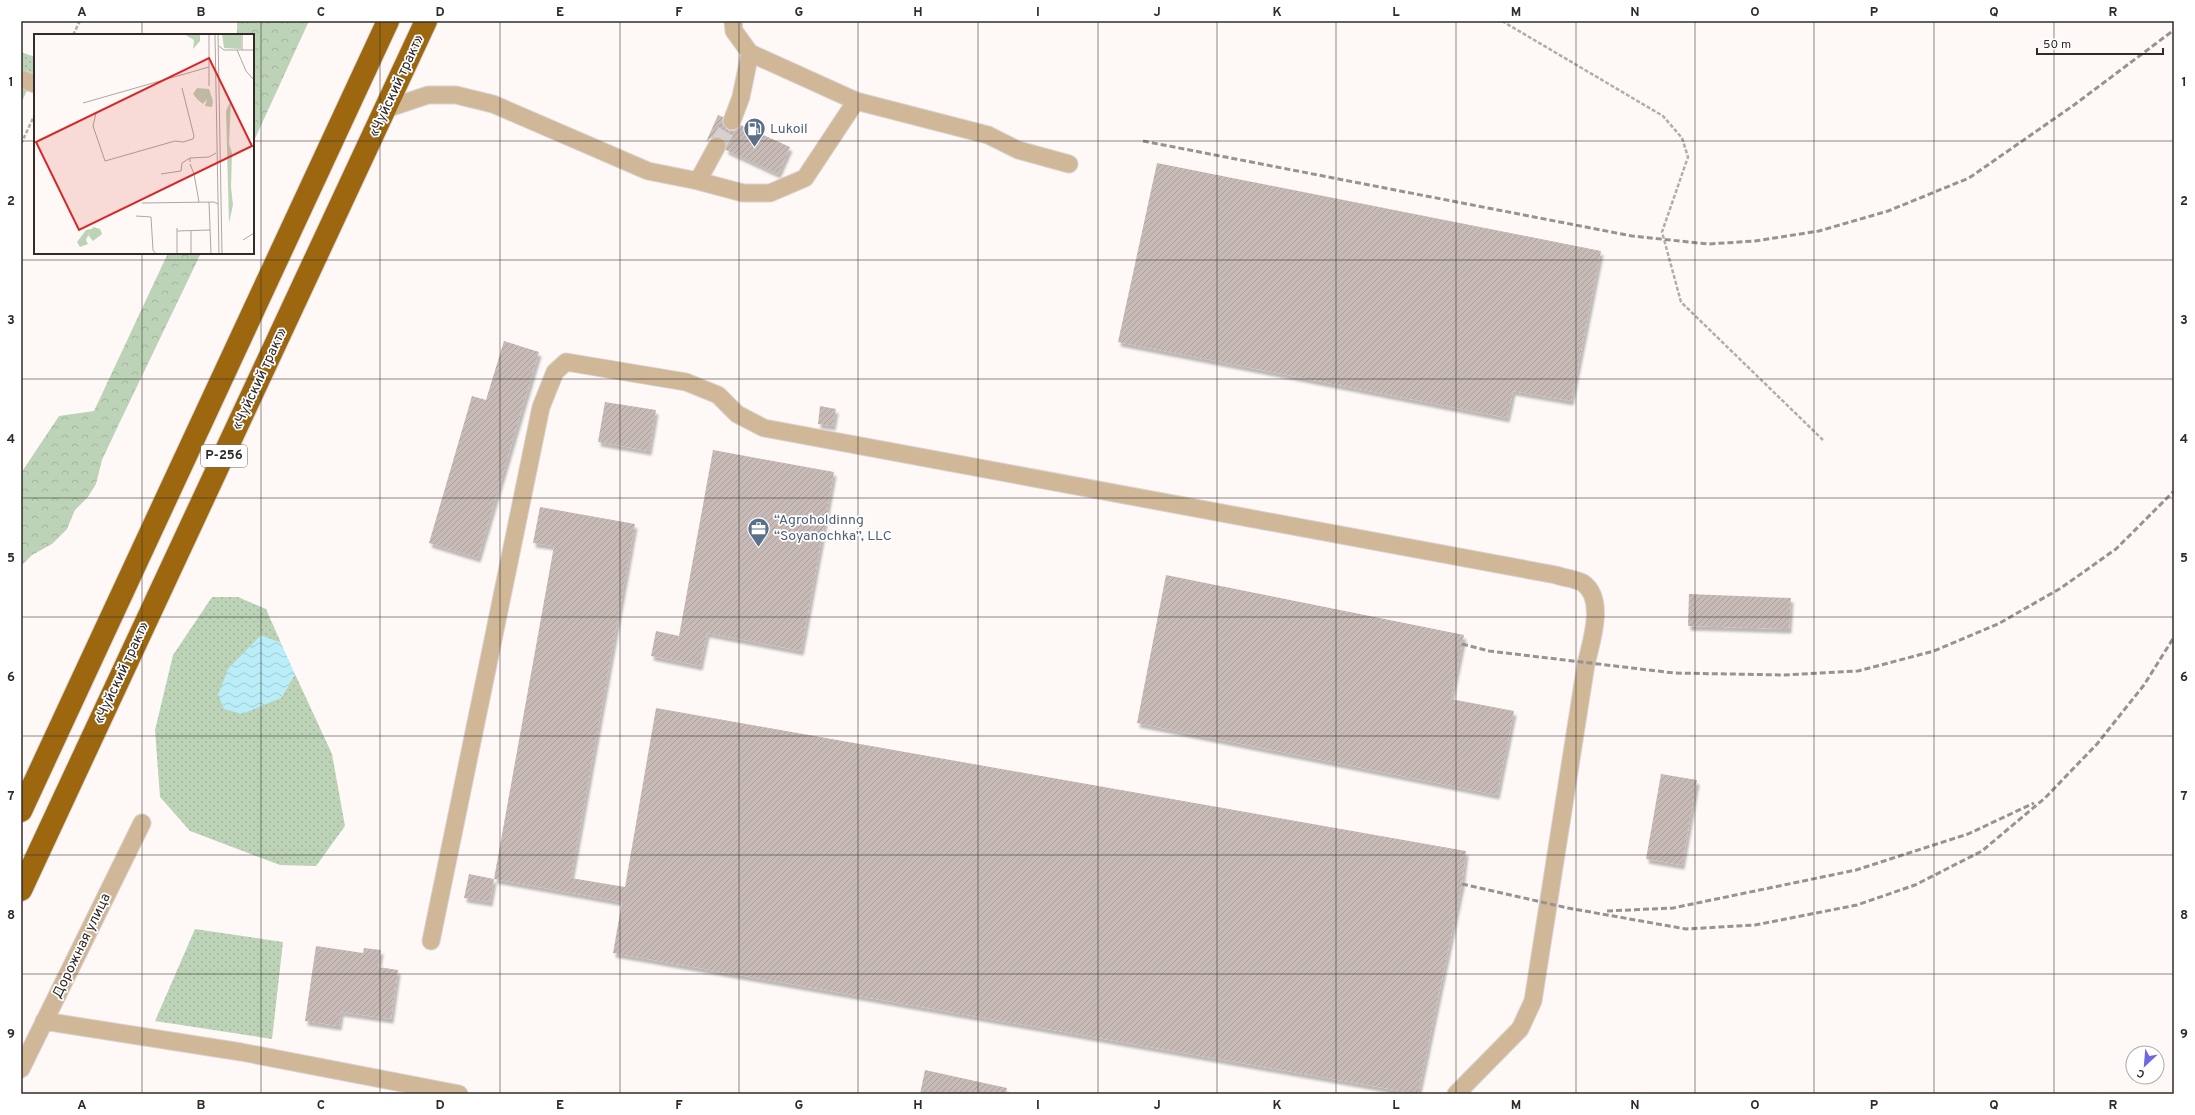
<svg xmlns="http://www.w3.org/2000/svg" width="2195" height="1115" font-family="Overpass,sans-serif">
	<defs>
		<pattern id="grass-dots" width="8" height="8" patternUnits="userSpaceOnUse"><rect width="8" height="8" fill="#bdd3b8"/><path d="M2 2h.1M6 6h.1" fill="none" stroke="#a3b59e" stroke-width="1.8" stroke-linecap="round"/></pattern>
		<pattern id="forest-crowns" width="20" height="18" patternUnits="userSpaceOnUse"><rect width="20" height="18" fill="#bdd3b8"/><path d="M2 6a3 3 0 1 1 6 0M12 15a3 3 0 1 1 6 0" fill="none" stroke="#a3b59e"/></pattern>
		<pattern id="water-waves" width="16" height="10" patternUnits="userSpaceOnUse"><rect width="16" height="10" fill="#b9edf7"/><path d="M0 5q4-4 8 0t8 0" fill="none" stroke="#9fcbd4"/></pattern>
		<pattern id="building-hatch" width="6" height="6" patternUnits="userSpaceOnUse"><rect width="6" height="6" fill="#c8bab6"/><path d="M-1 1l2-2M0 6l6-6M5 7l2-2" fill="none" stroke="#aca09c"/></pattern>
		<filter id="shadow"><feDropShadow dx="2.5" dy="4.5" stdDeviation="1" flood-color="#0004"/></filter>
	</defs>
	<rect width="100%" height="100%" fill="#fef9f6"/>
	<path fill="url(#grass-dots)" d="M21,52L35,57V74L21,103Z
		M212,597H238L266,609L281,643L261,636L281,698L295,674L332,754L345,826L316,866L280,865L190,831L160,797L155,730L173,655Z
		M195,929L283,942L272,1039L155,1021Z"/>
	<path fill="url(#forest-crowns)" d="M237,21H309L253,143V35H237Z
		M168,253H201L118,426L102,460L96,484L88,497L75,510L67,529L52,544L32,555L21,566V473L59,416L94,411Z"/>
	<path fill="url(#water-waves)" d="M261,635L281,643L295,674L281,698L242,714L224,709L218,695L228,669Z"/>
	<path fill="url(#building-hatch)" filter="url(#shadow)" d="M718,115L723,117L722,123L728,130L734,131L741,125L790,147L778,174L726,150V141L721,137H712L706,142Z
		M1157,163L1601,251L1571,401L1513,391L1507,418L1118,342Z
		M504,341L539,352L478,558L429,543L472,396L486,400Z
		M605,402L656,410L649,451L598,442Z
		M820,406L836,409L833,426L818,424Z
		M713,450L834,472L801,651L707,633L700,666L651,656L656,631L679,636Z
		M540,507L635,524L571,878L625,887L656,708L1466,851L1462,884L1418,1094L613,953L622,902L494,879L554,546L533,543Z
		M1166,575L1464,635L1451,699L1514,711L1497,795L1137,723Z
		M1689,594L1791,598L1789,629L1688,626Z
		M1661,774L1697,780L1682,865L1646,859Z
		M469,874L494,879L490,902L464,898Z
		M316,946L363,953L364,948L381,950L378,967L398,970L391,1019L341,1012L339,1026L305,1021Z
		M925,1070L1007,1088L1006,1094H920Z"/>
	<g fill="none" stroke-linecap="round" stroke-linejoin="round">
		<path stroke="#d5d0cd" stroke-width="17" stroke-dasharray="17 8" stroke-linecap="butt" d="M717,146L732,121"/>
		<defs>
			<path id="minor" d="M733,21L734,31L750,53L856,101
				M21,79L35,84
				M386,109L428,95H456L493,104L648,171L698,181L717,146
				M732,121L741,97L750,53
				M698,181L743,193H770L805,178L856,101L988,135L1018,150L1069,164
				M431,941L541,407L555,372L566,362L686,382L718,395L737,414L764,428L1556,575C1564,578 1576,579 1583,583C1606,599 1591,643 1586,664L1533,1001L1520,1029L1456,1094
				M44,1021L241,1052L459,1094
				M21,1069L142,823"/>
			<path id="highway" d="M21,811L388,21
				M21,890L426,21"/>
		</defs>
		<use href="#minor" stroke="#d9d4d1" stroke-width="19"/>
		<use href="#highway" stroke="#d9d4d1" stroke-width="24"/>
		<path stroke="#b2adab" stroke-width="2.5" stroke-dasharray="4 2" stroke-linecap="butt" d="M1502,21L1663,116L1682,138L1688,157L1662,232L1681,302L1823,440
			M73,35L80,21
			M21,144L35,114"/>
		<use href="#minor" stroke="#d0b797" stroke-width="17"/>
		<use href="#highway" stroke="#9c670f" stroke-width="22"/>
		<path stroke="#989390" stroke-width="3" stroke-dasharray="6 3" stroke-linecap="butt" d="M1143,141L1632,236L1708,244L1755,241L1819,231L1888,211L1969,178L2074,105L2174,30
			M1462,644L1489,651L1674,673L1784,675L1858,671L1934,651L1998,624L2061,588L2116,549L2174,491
			M1462,884L1568,908L1686,929L1755,925L1857,905L1915,885L1982,851L2045,798L2097,744L2144,685L2174,637
			M1607,911L1673,908L1856,870L1968,834L2034,803"/>
	</g>
	<path fill="none" stroke="#302b29" stroke-width="1" stroke-opacity="0.55" d="M142,21V35M261,21V1094M380,21V1094M500,21V1094M620,21V1094M739,21V1094M858,21V1094M978,21V1094M1098,21V1094M1217,21V1094M1336,21V1094M1456,21V1094M1576,21V1094M1695,21V1094M1814,21V1094M1934,21V1094M2054,21V1094M21,141H35M253,141H2174M142,253V1094M21,260H2174M21,379H2174M21,498H2174M21,617H2174M21,736H2174M21,855H2174M21,974H2174"/>
	<defs>
		<symbol id="fuel-pin" viewBox="-11 -11 22 30"><path d="M0 17L-7.5 6A9.5 9.5 0 1 1 7.5 6Z" fill="#5c6f8a" stroke="#fff"/><path d="M-5.5-6h7V0h2V4h1.3V-2.5L3-4.5l.8-.8L6-3V5H2.5V1h-1V6h-7ZM-4.2-4.7v3.2H.2V-4.7Z" fill="#fff"/></symbol>
		<symbol id="office-pin" viewBox="-11 -11 22 30"><path d="M0 17L-7.5 6A9.5 9.5 0 1 1 7.5 6Z" fill="#5c6f8a" stroke="#fff"/><path d="M-6-3h4V-5.5h4V-3h4V5H-6ZM-1-4.5V-3h2v-1.5ZM-6 0V1H6V0Z" fill="#fff"/></symbol>
	</defs>
	<g fill-rule="evenodd">
		<use href="#fuel-pin" x="742" y="116" width="25" height="34"/>
		<use href="#office-pin" x="746" y="516" width="25" height="34"/>
	</g>
	<g text-anchor="middle" dominant-baseline="central" stroke-width="3.5" stroke-linejoin="round" paint-order="stroke">
		<rect fill="#fff" stroke="#6e6b69" stroke-width="1" x="201" y="445" width="46" height="22" rx="3"/>
		<g font-size="13" font-weight="bold" fill="#302b29">
			<text x="224" y="456">Р-256</text>
		</g>
		<g font-size="14" fill="#302b29" stroke="#fff">
			<text transform="translate(397 86) rotate(-65)">«Чуйский тракт»</text>
			<text transform="translate(260 379) rotate(-65)">«Чуйский тракт»</text>
			<text transform="translate(122 673) rotate(-65)">«Чуйский тракт»</text>
			<text transform="translate(82 946) rotate(-64)">Дорожная улица</text>
		</g>
		<g font-size="14" fill="#4e5e75" stroke="#fff" text-anchor="start">
			<text x="770" y="129">Lukoil</text>
			<text x="774" y="520">“Agroholdinng<tspan x="774" dy="16">“Soyanochka”, LLC</tspan></text>
		</g>
	</g>
	<g transform="translate(34 34)">
		<rect width="220" height="220" fill="#fef9f6"/>
		<path d="M188,0H207V15L190,14ZM163,54L175,55L179,67L178,73L171,72L173,65L169,70L163,65L159,60ZM59,193L66,195L68,200L59,207L54,201Z" fill="#bdd3b8"/>
		<path d="M150,0H166V7L159,15L160,6ZM197,66L195,110L198,119L197,153L199,171L195,189L192,77ZM57,195L60,199H55L52,206L54,210L46,213L43,208L52,196Z" fill="#bdd3b8"/>
		<path fill="none" stroke="#aca7a4" stroke-width="1" d="M175,0V52M181,0L185,220M184,0L188,220M208,0V16M185,12L190,16H220M203,16L212,37L220,46M49,69L175,33M62,79L59,92L71,127L141,107L149,108L159,105L160,102L148,54M156,128V124L175,123L182,119M156,130L160,140L165,168M127,140L147,137L148,129L156,124M175,168L177,220M108,169L180,168L184,170M102,182L117,183L119,216L122,220M143,194V220M143,197L176,196M209,206L220,199M157,220V197"/>
		<path fill="#d62828" fill-opacity="0.15" stroke="#d62828" stroke-width="2" d="M175,24L218,112L45,196L2,108Z"/>
		<rect width="220" height="220" fill="none" stroke="#302b29" stroke-width="2"/>
	</g>
	<rect width="2195" height="1115" fill="none" stroke="#ffffff" stroke-width="44"/>
	<g transform="translate(2145 1065) rotate(206)"><circle r="19" fill="#ffffff" stroke="#acaaa9"/>
	<path d="M0-3L7 15L0 10L-7 15Z" fill="#7267e1"/>
	<text y="-6" font-size="11" font-weight="bold" text-anchor="middle" fill="#302b29">С</text>
	</g>
	<path d="M2037 48v6h126v-6" fill="none" stroke="#302b29" stroke-width="2"/>
	<text x="2043" y="48" font-size="12" fill="#302b29" stroke="#ffffff" stroke-width="3" paint-order="stroke">50 m</text>
	<rect x="22" y="22" width="2151" height="1071" fill="none" stroke="#302b29" stroke-width="1.5"/>
	<g font-size="13" text-anchor="middle" font-weight="bold" fill="#302b29">
		<text x="82" y="16">A</text>
		<text x="201" y="16">B</text>
		<text x="321" y="16">C</text>
		<text x="440" y="16">D</text>
		<text x="560" y="16">E</text>
		<text x="679" y="16">F</text>
		<text x="799" y="16">G</text>
		<text x="918" y="16">H</text>
		<text x="1038" y="16">I</text>
		<text x="1157" y="16">J</text>
		<text x="1277" y="16">K</text>
		<text x="1396" y="16">L</text>
		<text x="1516" y="16">M</text>
		<text x="1635" y="16">N</text>
		<text x="1755" y="16">O</text>
		<text x="1874" y="16">P</text>
		<text x="1994" y="16">Q</text>
		<text x="2113" y="16">R</text>
		<text x="11" y="86">1</text>
		<text x="2184" y="86">1</text>
		<text x="11" y="205">2</text>
		<text x="2184" y="205">2</text>
		<text x="11" y="324">3</text>
		<text x="2184" y="324">3</text>
		<text x="11" y="443">4</text>
		<text x="2184" y="443">4</text>
		<text x="11" y="562">5</text>
		<text x="2184" y="562">5</text>
		<text x="11" y="681">6</text>
		<text x="2184" y="681">6</text>
		<text x="11" y="800">7</text>
		<text x="2184" y="800">7</text>
		<text x="11" y="919">8</text>
		<text x="2184" y="919">8</text>
		<text x="11" y="1038">9</text>
		<text x="2184" y="1038">9</text>
		<text x="82" y="1109">A</text>
		<text x="201" y="1109">B</text>
		<text x="321" y="1109">C</text>
		<text x="440" y="1109">D</text>
		<text x="560" y="1109">E</text>
		<text x="679" y="1109">F</text>
		<text x="799" y="1109">G</text>
		<text x="918" y="1109">H</text>
		<text x="1038" y="1109">I</text>
		<text x="1157" y="1109">J</text>
		<text x="1277" y="1109">K</text>
		<text x="1396" y="1109">L</text>
		<text x="1516" y="1109">M</text>
		<text x="1635" y="1109">N</text>
		<text x="1755" y="1109">O</text>
		<text x="1874" y="1109">P</text>
		<text x="1994" y="1109">Q</text>
		<text x="2113" y="1109">R</text>
	</g>
</svg>
